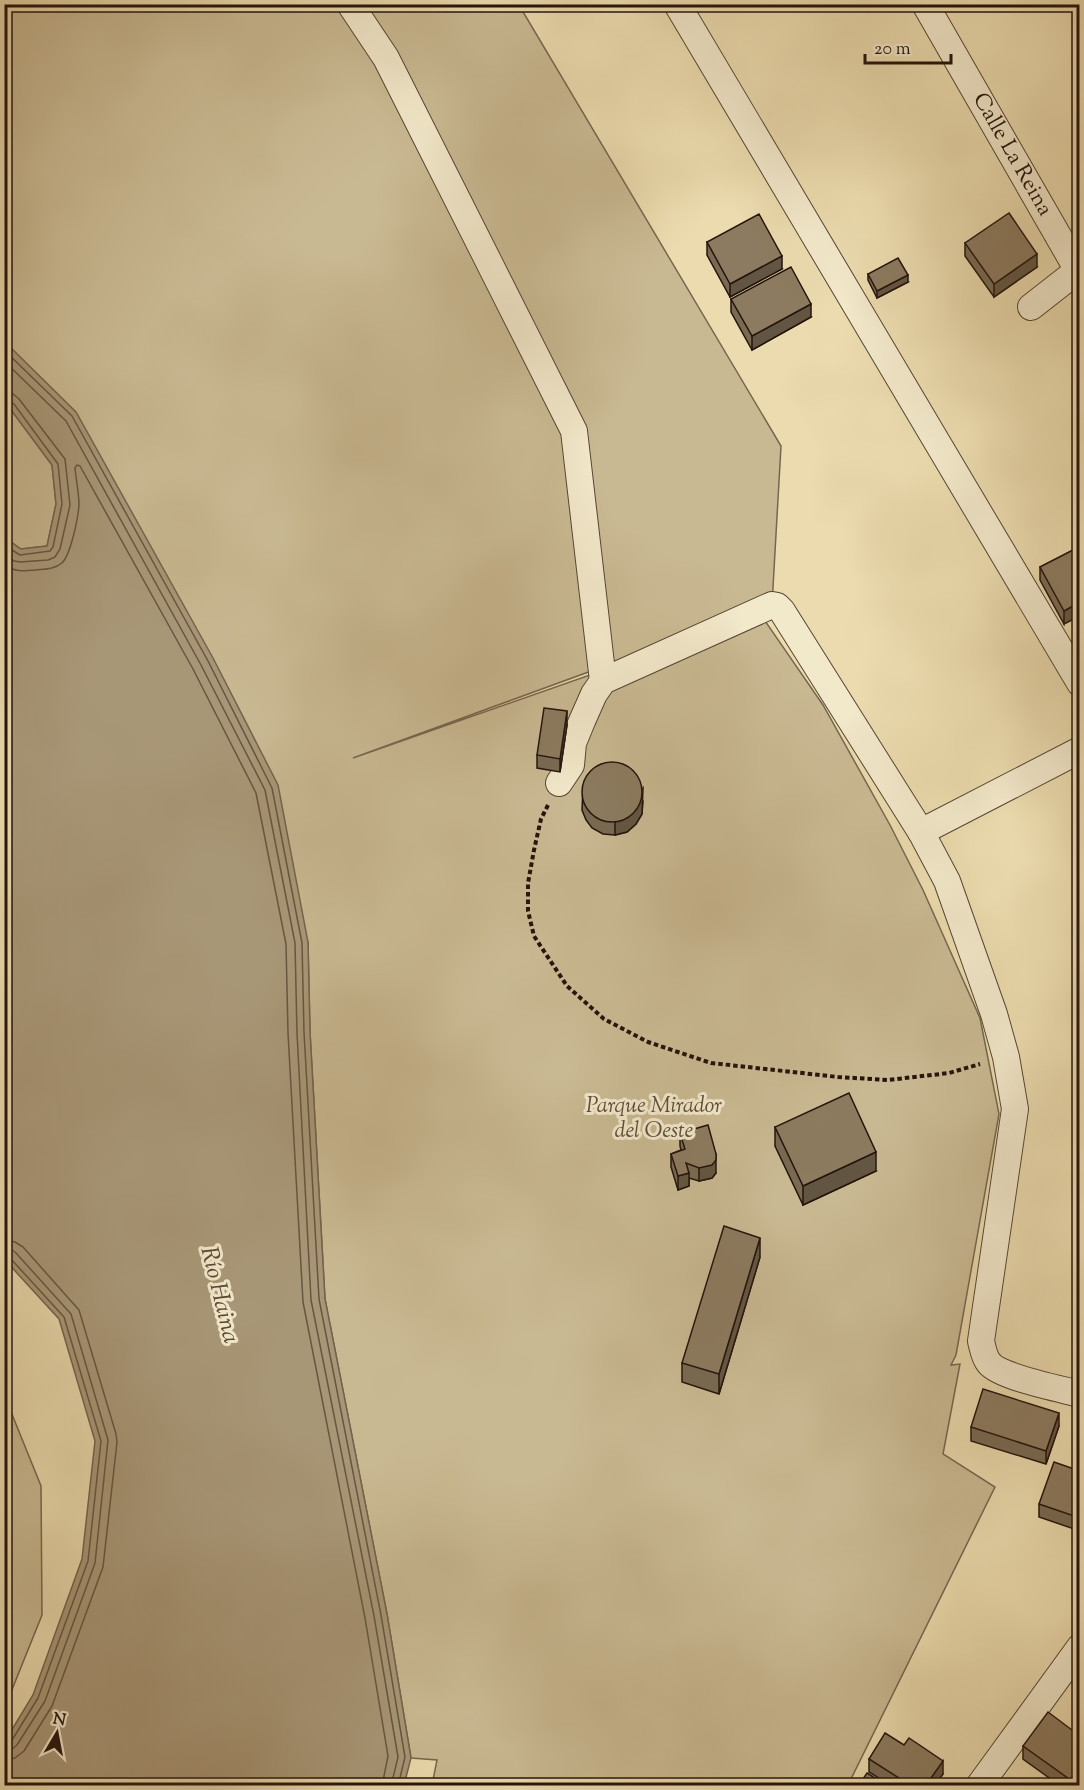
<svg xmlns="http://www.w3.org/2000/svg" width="1084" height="1790" font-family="'Sorts Mill Goudy',serif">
	<rect width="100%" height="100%" fill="#ebdbae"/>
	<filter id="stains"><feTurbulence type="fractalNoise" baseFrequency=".00333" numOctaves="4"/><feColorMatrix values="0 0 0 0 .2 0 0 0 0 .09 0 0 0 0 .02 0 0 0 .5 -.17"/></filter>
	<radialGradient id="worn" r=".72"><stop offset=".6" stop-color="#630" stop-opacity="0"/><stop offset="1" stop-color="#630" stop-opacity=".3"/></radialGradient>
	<path fill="#c9b992" stroke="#77664f" stroke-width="1.5" d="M4,5H519L781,446L772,605L353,758L761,615L823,705L890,825L923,890L980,1018L999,1114L956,1355L951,1365L960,1364L943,1454L995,1487L848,1785H432L437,1760L411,1758L387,1614L325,1299L310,1032L308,942L5,356Z
		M5,404L9,407L52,465L56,504L47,546L21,549L5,538Z
		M5,1397L41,1486L42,1615L5,1707Z"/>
	<path fill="#a89777" stroke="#74634c" stroke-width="1.5" d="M5,342L76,412L213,658L278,785L308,942L310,1032L325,1299L387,1614L411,1758L404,1785H5V1741L33,1695L82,1559L95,1441L59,1319L5,1260V538L21,549L47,546L56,504L52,465L9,407L5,404Z"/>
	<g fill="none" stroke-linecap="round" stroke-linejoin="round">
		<path stroke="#665642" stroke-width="1.5" d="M4,350L72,416L208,661L272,788L302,943L304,1032L319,1299L381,1615L405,1757L398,1786
			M4,361L66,421L201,665L265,790L295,943L297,1033L311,1300L374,1616L398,1757L391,1786
			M4,392L12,393L19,399L65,459L70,505L60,549L55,557L48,560L20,562L14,561L4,554
			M4,400H9L14,404L58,464L62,504L53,547L50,551L20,555L4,545
			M4,565C15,572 24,571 36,570C45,569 55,569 62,563C71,554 78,518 79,505C79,493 76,480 75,468L77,465L80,466L193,669L256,793L286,944L288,1033L303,1302L365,1618L388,1756L382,1786
			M4,1240L15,1242L23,1247L79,1310L116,1434L117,1442L103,1567L52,1706L24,1751L15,1758L4,1760
			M4,1249L12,1250L16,1253L71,1314L108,1440L95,1563L45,1701L17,1745L11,1750L4,1751
			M4,1257L11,1259L64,1317L101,1441L88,1561L38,1698L12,1740L4,1743"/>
		<defs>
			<g id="street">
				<path d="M350,4L386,58L574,431L603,681"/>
				<path d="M677,4L1080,683"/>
				<path id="s1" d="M925,4L1080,274"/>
				<path d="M1031,307L1077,271"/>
				<path d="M559,783L571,765L573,743L582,721L594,694L603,681L772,605L777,606L782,611L921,832L947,881L994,1014L1006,1057L1015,1109L981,1341C983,1349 984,1357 989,1363C1000,1377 1061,1389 1080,1394"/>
				<path d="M921,832L1080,750"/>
				<path d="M979,1786L1080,1647"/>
			</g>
		</defs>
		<use href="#street" stroke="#564634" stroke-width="28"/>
		<path stroke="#25140c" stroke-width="4" stroke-dasharray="4.5 3" stroke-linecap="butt" d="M548,805L541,819L534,850L528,883V911L534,936L567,986L604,1019L648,1042L711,1063L838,1077L888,1080L949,1073L980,1064"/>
		<use href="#street" stroke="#f2e8ca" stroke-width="26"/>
	</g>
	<path fill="#786a53" stroke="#25140c" stroke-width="1.5" d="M707,242L782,269L730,297L707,255Z
		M965,243L1037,267L994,297L965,256Z
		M868,274L908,282L877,298L868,280Z
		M731,299L811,317L752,350L731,312Z
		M1073,550L1064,624L1040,580V567Z
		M567,725L560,772L537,768V755Z
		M583,786L643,801L642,814L636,824L627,832L615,835L603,834L592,828L586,820L582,810Z
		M775,1127L876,1171L803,1205L775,1146Z
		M680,1133L716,1173L712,1178L699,1181L689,1178V1186L678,1190L671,1167V1154L681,1150L680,1146Z
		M760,1257L719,1394L682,1382V1363Z
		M1059,1426L1046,1464L971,1441V1427Z
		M1080,1471V1531L1039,1517V1504Z
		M1080,1736V1784L1078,1785H1059L1023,1759V1746Z
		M869,1759L943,1774L935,1785H890L869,1772Z"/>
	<path fill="#625643" stroke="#25140c" stroke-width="1.5" d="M1037,254V267L994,297V284Z
		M782,256V269L730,297V284Z
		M908,275V282L877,298V291Z
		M811,304V317L752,350V336Z
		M1080,602V616L1064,624V611Z
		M567,711V725L560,772V759Z
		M643,788L642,814L636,824L627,832L615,835V822Z
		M876,1152V1171L803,1205V1186Z
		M716,1154V1173L712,1178L699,1181V1168Z
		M689,1173V1186L678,1190V1176Z
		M760,1238V1257L719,1394V1374Z
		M1059,1413V1426L1046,1464V1451Z
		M943,1761V1774L935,1785H926Z
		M1080,1771V1784L1078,1785H1072V1781Z"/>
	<path fill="#8c7b60" stroke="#25140c" stroke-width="1.5" d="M1009,213L1037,254L994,284L965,243Z
		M759,214L782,256L730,284L707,242Z
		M898,258L908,275L877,291L868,274Z
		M791,267L811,304L752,336L731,299Z
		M1073,550L1080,563V602L1064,611L1040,567Z
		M544,708L567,711L560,759L537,755Z
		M582 792a30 30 0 1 1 60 0a30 30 0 1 1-60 0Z
		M849,1093L876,1152L803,1186L775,1127Z
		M708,1125L716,1154V1160L712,1165L699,1168L686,1163L689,1173L678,1176L671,1154L685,1149L680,1133Z
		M724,1226L760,1238L719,1374L682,1363Z
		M983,1389L1059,1413L1046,1451L971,1427Z
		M1054,1462L1080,1471V1518L1039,1504Z
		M1048,1712L1080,1736V1771L1072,1781L1023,1746Z
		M885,1733L904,1745L909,1738L943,1761L926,1785H910L869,1759Z
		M867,1773L886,1785H859Z"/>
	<g text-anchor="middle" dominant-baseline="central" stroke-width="6" stroke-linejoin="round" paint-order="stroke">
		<g font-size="22" fill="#25140c" stroke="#f2e8ca">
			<text stroke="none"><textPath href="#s1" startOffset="174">Calle La Reina</textPath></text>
		</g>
		<g font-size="22" font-style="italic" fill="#5e4e3b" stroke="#f2e8ca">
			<text x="654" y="1107">Parque Mirador<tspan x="654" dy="25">del Oeste</tspan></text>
		</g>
		<g font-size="24" font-style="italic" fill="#594837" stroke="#f2e8ca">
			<text transform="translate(219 1295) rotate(76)">Río Haina</text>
		</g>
	</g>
	<rect width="1084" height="1790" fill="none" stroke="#ebdbae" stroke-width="24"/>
	<rect x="6" y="6" width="1072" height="1778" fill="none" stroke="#25140c" stroke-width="3"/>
	<rect x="12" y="12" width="1060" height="1766" fill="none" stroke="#25140c" stroke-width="1.5"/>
	<g transform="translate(57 1733) rotate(10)" stroke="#f2e8ca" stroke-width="4.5" paint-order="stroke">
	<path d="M0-4.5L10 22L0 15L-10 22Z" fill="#25140c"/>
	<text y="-9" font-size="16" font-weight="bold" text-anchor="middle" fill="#25140c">N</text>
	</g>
	<path d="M865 54v9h86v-9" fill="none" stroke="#25140c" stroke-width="3"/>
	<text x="874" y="54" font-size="18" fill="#25140c" stroke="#f2e8ca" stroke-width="4.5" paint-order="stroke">20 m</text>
	<rect width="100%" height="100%" filter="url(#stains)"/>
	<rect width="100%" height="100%" fill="url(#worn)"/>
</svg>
